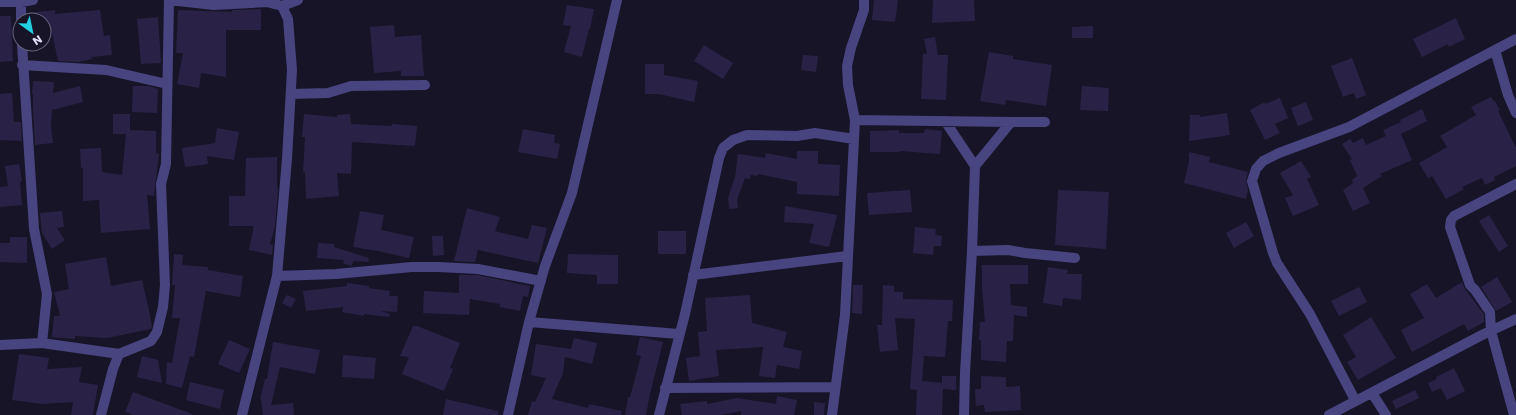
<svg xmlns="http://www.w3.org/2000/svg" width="1516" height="415" font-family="Poppins,sans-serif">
	<rect width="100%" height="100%" fill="#171427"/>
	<path fill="#292246" d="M874,0H898L895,22L872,20Z
		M933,0H974L975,21L932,23Z
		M567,5L594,9L590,29H589L582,57L564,52L571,26L563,25Z
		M261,9V30H226V77L201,73L199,88L177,84L183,53H176L178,10L232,12V10Z
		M55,10V14L100,10L104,36L110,35L112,55L91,57L92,59L78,62L58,61L52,33L44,34V20H28V13Z
		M0,16H11L13,61L0,62Z
		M158,17L161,63L141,64L137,19Z
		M1456,18L1465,39L1449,47L1448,44L1422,57L1413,39Z
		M394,25L395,37L421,35L424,76H401V71L374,73L370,27Z
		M1093,26V38H1072V27Z
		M935,37L938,55H948L946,100L921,99L923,54H927L924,39Z
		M704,45L733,63L723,79L694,61Z
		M989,52L1013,56V59L1052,65L1046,106L1006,100L1005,105L980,101Z
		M803,55L818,56L816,72L801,70Z
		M1352,58L1366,95L1356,99L1354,93L1343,97L1331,66Z
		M645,64H664V75L698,81L694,102L659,94H645Z
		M33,81L54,82L53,93L80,86L83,102L52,110L51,127L53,143L35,145L33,109V94H32Z
		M133,86H149L158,89L157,113L132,112Z
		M1082,86L1109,88L1108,111L1080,110Z
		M12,93L14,122H21L22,141L0,140V94Z
		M1491,97L1494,102L1495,101L1500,110L1498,111L1516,148V166L1494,177L1495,180L1485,185L1482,178L1462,187L1464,189L1446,199L1432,176L1428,178L1419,163L1447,147L1440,136L1476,115L1471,107Z
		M1280,98L1288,118L1275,124L1280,133L1265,140L1250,110L1265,102V104Z
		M1306,102L1313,120L1298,126L1291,108Z
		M1422,109L1427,121L1401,134L1412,160L1380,174L1382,176L1363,188L1370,203L1353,211L1343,190L1353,183L1352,180L1357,176L1350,160L1352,159L1342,144L1350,139L1353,143L1363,138L1366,145L1386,136L1383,130L1401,122L1400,120Z
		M1227,113L1230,135L1189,141L1190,115H1200V117Z
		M113,114H130V130L156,131V153L159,154L154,196L147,195L150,229L101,233L99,200L83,201V168H81L80,149L101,148L102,172L122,175L126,134H113Z
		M304,114L337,117V115L350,114L351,124L392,126V124L417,126L415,146L352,142L351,174L337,173L339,196L306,199L305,172H303L305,137H302Z
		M217,128L239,132L234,160L207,156L208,164L185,167L182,148L215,143Z
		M523,129L555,135L554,143L560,144L557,159L518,152Z
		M925,129L942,131L940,154L900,151V152H870V131L899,130V133H924Z
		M797,151H818V164L840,165L839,196L797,194V182L758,174V176L751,175L750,179L745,178L737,200L738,208L729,209L728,198L735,177L738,154L765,158L766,153L797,159Z
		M1189,152L1210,157L1209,162L1248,172L1246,179L1248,191L1246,199L1184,183L1189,161Z
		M277,157V189H278L275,227L270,244L273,245L272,255L249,250L254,226H229V196H245L246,158Z
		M1301,161L1311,177L1307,179L1319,205L1293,216L1285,198L1293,195L1280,173Z
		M19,164L22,181L20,182L22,205L0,207V187L8,186L5,166Z
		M910,190L912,212L869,215L867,193Z
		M1058,190L1109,192L1106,249L1055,245Z
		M785,206L837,215L829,247L809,243L814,224L784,222Z
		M467,208L500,217L495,231L528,239L532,225L547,228L538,263L478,250L475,262L454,261Z
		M62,211L64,227L57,228L65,240L52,249L42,233L40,213Z
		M360,211L384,215L381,230L414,237L409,258L378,251L353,247Z
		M1489,215L1508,246L1499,252L1479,221Z
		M1246,222L1254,236L1234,248L1226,233Z
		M915,227L936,229L935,235L942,236L941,246H934L933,255L913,253Z
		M658,231H686V254H658Z
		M432,236H443L444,255L433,256Z
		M10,237H27V263L0,262V243H10Z
		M318,243L334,244V247L369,258L368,262L354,261L351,266L343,263L344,260L317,258Z
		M174,254L183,255L182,265L208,267V270L243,276L240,297L206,291L194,357L190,356L182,388L166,384L167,362L172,363L180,318H172L175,285H172Z
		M568,254L618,255V284H597V275L567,273Z
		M106,257L111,286L142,280L148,306L152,326L151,329L107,338L75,336V339L52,337L54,316H60L54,292L69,289L65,264Z
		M982,265H1028V284H1010L1011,305L1027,307V317L1014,315L1013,341H1007L1006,362L981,360V340H979L980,322H985L982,288Z
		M1048,267L1068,270L1067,274H1082L1081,300L1063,298L1062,306L1043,303Z
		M459,275H477L530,286L528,297L523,296L520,311L500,307V304L470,299L469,315L423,313L424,291L459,293Z
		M1497,277L1512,302L1496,311L1481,287Z
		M1462,282L1465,289L1484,314V322L1468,331L1464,324L1412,352L1401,330L1424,318L1410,294L1427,284L1436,298Z
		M347,283L369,286V288L390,291L389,296H398L397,312L381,311L390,314L389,317L364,314V316L342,312L343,307L306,311L303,291L347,286Z
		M853,285H863L862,314L852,313Z
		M883,285L894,286V292H903V299L953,300L952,321H948L945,357L924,356L922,381L942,383V376H956V390L943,389L942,415H916L917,390L910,389L915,319L895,318L898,350L880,352L877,325H882Z
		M1359,287L1367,302L1339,316L1331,301Z
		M287,295L296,299L291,308L282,303Z
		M750,295L752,323L787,332L783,347L802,351L799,369L777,365L775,378L759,376L763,347L716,350L719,376L689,381L686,358L700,356L698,332L707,331L705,298Z
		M1371,317L1396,358L1358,380L1347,362L1356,357L1343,335Z
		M413,326H417L460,343L450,368L453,369L444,391L402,374L409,357L400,356Z
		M640,337L663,342L650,394L646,415H625L628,397H630L641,356L636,355Z
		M574,338L597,343L592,364L565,357L563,373L552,399L588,408L589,404L622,411L621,415H528L532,401L535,402L546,378L531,375L536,344L571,349Z
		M229,340L250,349L239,373L218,364Z
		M273,342L320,350L315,374L280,367L271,405L293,403L294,415H263L261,399H260L265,379H267Z
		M19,354L49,358L47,369L82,367L79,382L98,385L93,415H71L73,402L42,404L12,400Z
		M343,355L376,358L374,379L342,377Z
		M142,356L158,360L162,383L137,377Z
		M1454,368L1465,391L1447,400L1441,388L1432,392L1428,383L1437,379L1436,377Z
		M981,376L1006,377V387L1020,386L1021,410L985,412L984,405L976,406L975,389H981Z
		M190,382L224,390L220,409L186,400Z
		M1415,390L1419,398L1396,409L1392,401Z
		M133,392L192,414V415H134L125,412Z
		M777,396L797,400L794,415H741V411L721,415H682L680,404L707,401V404L737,398L776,404Z
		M446,399L498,411V415H443Z
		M814,402L825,403L824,415H814Z"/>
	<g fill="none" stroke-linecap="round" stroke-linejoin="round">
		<path stroke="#474480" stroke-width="10" d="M169,0L214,5L267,2L282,6L298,0
			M0,2H21L33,0
			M21,2V20
			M22,44L34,229L47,294L42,343
			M1495,50L1508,95L1516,113
			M22,65L106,70L167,84
			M291,94L328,93L351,86L425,85
			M855,120L1011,122H1045
			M945,121L975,166L972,251L965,373L964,415
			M975,166L1011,122
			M972,251L1008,250L1025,253L1075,258
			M693,275L847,256
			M277,276L336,274L412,267H439L478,269L541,281
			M529,322L679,334
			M0,345L42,343L119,354
			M665,388L835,387
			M1372,393L1386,415
			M1355,400L1310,314L1277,263L1273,253L1252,181L1256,169L1263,161L1279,153L1349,127L1516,39
			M101,415L113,369L119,354L151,341L157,332L163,307L165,285L161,184L166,164L169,0
			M242,415L277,276L287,159L292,70L288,19L282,6
			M508,415L529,322L545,266L572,193L617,0
			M659,415L685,314L719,158L723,148L733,140L747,135L797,136L815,133L854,139
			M832,415L845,315L855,120L848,85L847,66L851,48L864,10V0
			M1329,415L1484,334L1516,319
			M1514,415L1491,331L1490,312L1475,290L1470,285L1450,227L1451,220L1454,216L1516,184"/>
	</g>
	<g transform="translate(32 32) rotate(147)"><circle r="19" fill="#171427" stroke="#68657c"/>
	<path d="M0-3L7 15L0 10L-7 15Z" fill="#22cfe3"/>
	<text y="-6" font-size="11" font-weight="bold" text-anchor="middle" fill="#e2defb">N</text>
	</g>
</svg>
